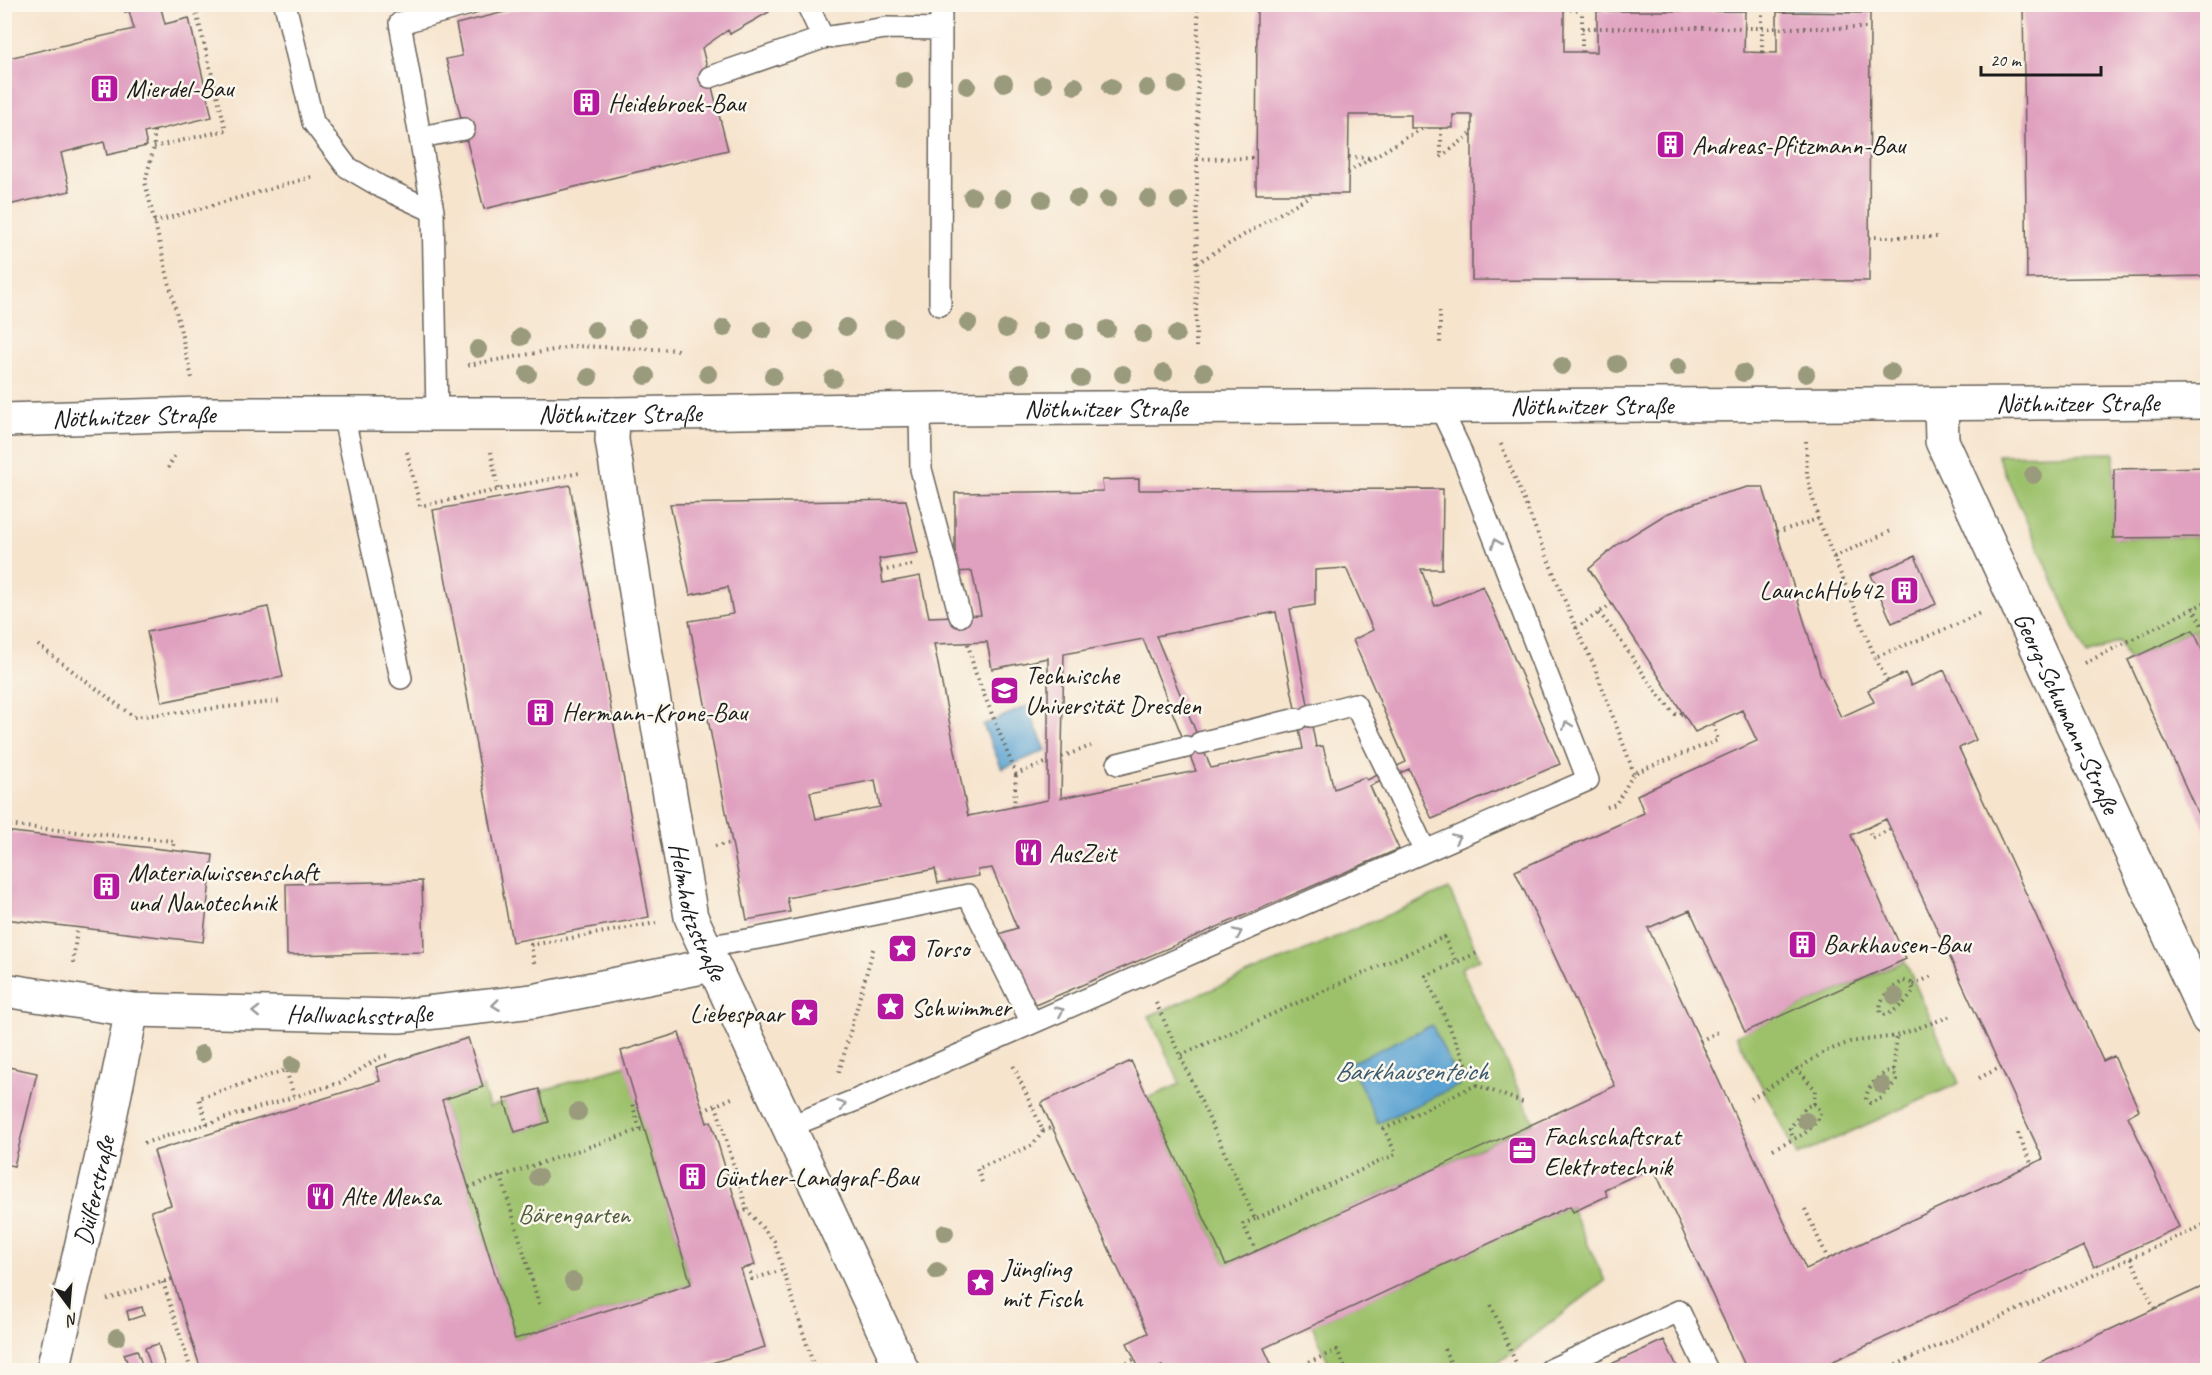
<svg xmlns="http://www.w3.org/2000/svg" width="2212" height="1375" font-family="Caveat,sans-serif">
	<rect width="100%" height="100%" fill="#fbf7ec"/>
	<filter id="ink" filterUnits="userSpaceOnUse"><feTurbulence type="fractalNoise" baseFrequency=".0167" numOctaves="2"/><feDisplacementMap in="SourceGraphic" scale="12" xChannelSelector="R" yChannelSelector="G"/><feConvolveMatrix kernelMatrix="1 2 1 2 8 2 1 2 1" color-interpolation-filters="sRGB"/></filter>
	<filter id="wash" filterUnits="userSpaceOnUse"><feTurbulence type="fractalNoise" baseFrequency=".008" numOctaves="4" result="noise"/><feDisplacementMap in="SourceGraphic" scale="24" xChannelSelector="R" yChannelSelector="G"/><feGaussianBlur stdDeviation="1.35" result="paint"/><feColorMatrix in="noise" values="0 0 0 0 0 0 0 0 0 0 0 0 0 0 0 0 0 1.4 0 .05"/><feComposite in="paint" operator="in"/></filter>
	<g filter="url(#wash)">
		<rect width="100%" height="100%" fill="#f6e4cd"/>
		<path fill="#9cc16b" stroke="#5c6e44" stroke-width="1.5" d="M2114,453V538L2207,537V662L2193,630L2128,660L2119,641L2087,656L1997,455Z
			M1449,889L1480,959L1461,968L1534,1123L1226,1265L1148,1098L1180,1084L1149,1016Z
			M1905,961L1959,1083L1797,1156L1736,1035Z
			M626,1065L691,1284L515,1339L442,1100L483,1087L489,1107L506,1102L515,1132L549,1122L540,1091Z
			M1570,1206L1605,1281L1489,1370H1332L1312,1325Z"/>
		<path fill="#5aa2d1" stroke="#3b5f76" stroke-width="1.5" d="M1595,5L1872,4V10L1595,8Z
			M1027,706L1046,750L1002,769L983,725Z
			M1432,1025L1460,1085L1378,1123L1350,1063Z"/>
		<g id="blocks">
			<path fill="#e0a1c0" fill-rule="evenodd" d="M123,4H160L165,24L189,18L212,117L144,133L147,146L107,155L104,142L61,153L70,191L4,206V59L134,29L129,11L125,12Z
				M537,4H764L769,12L730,34L728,30L702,48L728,150L484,209L446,59L462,56L456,24Z
				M1257,4H1564V52H1597V11H1745L1744,52L1777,53V12L1870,13L1869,281L1472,280V115H1453V128H1411V115H1349L1348,194H1256Z
				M2023,4H2208V276L2027,279Z
				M2208,467V537L2113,538L2114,469Z
				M1139,479V490L1443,489L1442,569H1421L1435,606L1483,586L1560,764L1432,819L1409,769L1370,786L1399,849L1033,1006L999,934L1017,928L992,868L978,870L979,876L938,883L935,869L787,898L790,912L747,920L689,621L733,614L728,587L690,595L670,504L906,500L918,553L879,559L883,583L920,576L929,617L981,615L972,571L955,572V493L1103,491L1102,480ZM1346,568L1373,630L1353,640L1406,762L1367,780L1365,777L1334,789L1323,746L1316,747L1290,609L1315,605V570ZM1276,612L1303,749L1211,768L1156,636ZM1143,639L1196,771L1061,798L1064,654ZM987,642L992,669L1048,658V800L968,816L934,644ZM875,780L880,807L816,819L810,792Z
				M570,485L649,917L512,942L433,510Z
				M1748,487H1763L1820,673L1841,717L1874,702L1868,690L1905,673L1911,686L1944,670L1976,740L1959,748L2103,1061L2114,1056L2139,1110L2128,1116L2179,1227L2094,1267L2084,1246L1814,1370H1747L1653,1167L1605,1189L1607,1196L1573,1212L1570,1206L1264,1348L1274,1370H1164L1162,1366L1152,1370H1140L1127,1343L1148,1333L1041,1103L1131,1061L1226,1265L1615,1086L1515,871L1644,813L1637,795L1757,741L1742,710L1695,732L1589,569L1619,543L1666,514L1708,498ZM1886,819L2043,1159L1806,1269L1648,928L1690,910L1745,1032L1906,959L1851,835Z
				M1915,556L1936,604L1892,623L1871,575Z
				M268,607L283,677L162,702L147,632Z
				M2193,630L2208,662V836L2128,660Z
				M4,831L213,855L203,942L4,919Z
				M422,881L424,952L287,955L286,884Z
				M679,1033L707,1123L711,1121L755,1265L741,1269L765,1347L688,1370H201L151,1211L171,1205L154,1151L380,1081L376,1067L468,1038L483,1087L442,1100L515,1339L691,1284L621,1051Z
				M4,1066L37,1073L14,1166L4,1164Z
				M539,1089L549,1122L515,1132L504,1099Z
				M2204,1286L2208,1293V1370H2023Z
				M142,1307L144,1315L129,1320L127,1311Z
				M1664,1340L1679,1370H1598Z
				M158,1344L166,1370H152L145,1348Z
				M137,1350L144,1370H130L124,1354Z"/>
		</g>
	</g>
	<g filter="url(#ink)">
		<use href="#blocks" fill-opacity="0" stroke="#68625a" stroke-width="1.5"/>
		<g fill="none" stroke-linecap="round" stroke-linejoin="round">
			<defs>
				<path id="service" d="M285,4L313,122L347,167L381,187L433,211
					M807,4L823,38
					M710,77L823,38L886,28L941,29
					M420,137L464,129
					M940,305L941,4
					M920,410L921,469L960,616
					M343,414L401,678
					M437,415L433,211L400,23L470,4
					M1310,716L1355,704L1387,770
					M1200,743L1297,719
					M1118,764L1186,747
					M1390,777L1425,851
					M704,947L759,938L968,895L1032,1023
					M788,1127L856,1100L1588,780L1459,447L1440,407
					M1550,1370L1679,1311L1707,1370"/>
				<g id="minor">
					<path id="s1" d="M1941,404L1942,441L2208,1019"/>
					<path id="s2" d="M613,414L612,440L647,661L691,917L902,1370"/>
					<path id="s3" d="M4,990L132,1010L399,1016L533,1001L712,965"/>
					<path id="s4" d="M53,1370L102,1156L132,1010"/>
				</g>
				<g id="tertiary">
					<path id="s5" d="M4,420L200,414H613L939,409L2208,402"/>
				</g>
			</defs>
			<use href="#service" stroke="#68625a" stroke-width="24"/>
			<use href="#minor" stroke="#68625a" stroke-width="36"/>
			<use href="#tertiary" stroke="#68625a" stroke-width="36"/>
			<path stroke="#68625a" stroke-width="4" stroke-dasharray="1.5 4.5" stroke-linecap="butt" d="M1564,9L1582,10
				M1582,28H1870
				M1582,52V4
				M1762,52V4
				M1441,128V156
				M154,131V147L145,182L192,378
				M154,147L226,130L194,4
				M1349,157L1372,158
				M1441,157L1472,133
				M1197,159L1256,158
				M1348,172L1423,128
				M154,222L315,176
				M1869,237H1941
				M1197,263L1311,195
				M1440,311V347
				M1196,347L1198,4
				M468,365L576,346L681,350
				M1806,441L1807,475L1818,519L1875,657
				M1501,444L1576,628L1593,663L1634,773
				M407,452L420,506L579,473
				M491,452L498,490
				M168,468L176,453
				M1777,532L1818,519
				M1834,557L1893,530
				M881,571L916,564
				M2193,607L2208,638
				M1599,613C1627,645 1646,683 1675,714L1678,715L1683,713
				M1576,628L1612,604
				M968,644L975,672L1016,774L1048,762
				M38,645L134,717L282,701
				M2085,663L2208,601
				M1887,681L1875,657L1949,628L1982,612
				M1062,757L1091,746
				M1014,807L1016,774
				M1607,807L1616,804L1634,773L1718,740L1713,724
				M4,825L174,841L173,851
				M1868,827L1872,838L1891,829
				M715,846L732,843
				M73,963L77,928
				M534,963L531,945L656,923
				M1904,981L1911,983L1914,991C1906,1002 1898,1009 1886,1015L1881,1014C1877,998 1891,988 1904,981Z
				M1913,985L1934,975
				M1156,1003L1255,1219L1396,1154L1384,1129L1476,1085L1426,976L1477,953
				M1700,1041L1718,1032
				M1181,1055L1444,937L1456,962
				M1796,1068L1815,1089L1814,1104
				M1894,1069C1881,1073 1866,1086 1866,1100L1870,1103L1882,1098L1896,1081L1894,1069L1896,1036
				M839,1072L874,946
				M1979,1078L2001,1067
				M1476,1085L1525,1103
				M1751,1099L1824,1052L1850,1042L1896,1036L1951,1016
				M637,1103L632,1104L640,1129
				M716,1105L747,1210L774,1241L815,1370
				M703,1111L734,1097
				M207,1124L199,1098L286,1070L294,1096
				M1043,1131L1052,1127
				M2018,1133L2032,1165
				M144,1143L342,1082L378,1058L389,1055
				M1773,1149C1795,1137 1811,1136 1821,1112L1814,1104L1806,1107L1790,1128L1793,1138
				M501,1176L540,1307
				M982,1182L977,1169L1033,1145L1043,1131L1013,1065
				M469,1187L645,1128
				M1805,1209L1828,1259
				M739,1213L747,1210
				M1255,1219L1243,1224L1256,1251
				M2131,1258L2155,1309
				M748,1267L752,1279L783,1270
				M163,1282L191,1370
				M107,1299L172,1279
				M1491,1305L1518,1368
				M1444,1349L1454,1370
				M1303,1365L1337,1350L1346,1370
				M1110,1370L1135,1359
				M1885,1370L2208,1223"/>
			<use href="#service" stroke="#fff" stroke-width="21"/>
			<use href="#minor" stroke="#fff" stroke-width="33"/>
			<use href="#tertiary" stroke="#fff" stroke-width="33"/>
		</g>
		<g fill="#9a9a7d">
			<circle cx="904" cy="80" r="9"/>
			<circle cx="1004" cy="83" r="9"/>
			<circle cx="1043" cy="84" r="9"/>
			<circle cx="1177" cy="85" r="9"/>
			<circle cx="967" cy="86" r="9"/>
			<circle cx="1075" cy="86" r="9"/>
			<circle cx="1111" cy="87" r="9"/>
			<circle cx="1147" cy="88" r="9"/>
			<circle cx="972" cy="196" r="9"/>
			<circle cx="1003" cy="198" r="9"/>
			<circle cx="1077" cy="198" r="9"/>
			<circle cx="1042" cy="199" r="9"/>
			<circle cx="1108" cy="199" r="9"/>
			<circle cx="1148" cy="199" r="9"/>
			<circle cx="1179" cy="201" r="9"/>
			<circle cx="968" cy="323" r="9"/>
			<circle cx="846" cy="327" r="9"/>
			<circle cx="637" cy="328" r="9"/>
			<circle cx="724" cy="328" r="9"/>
			<circle cx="893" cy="328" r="9"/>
			<circle cx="1006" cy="329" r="9"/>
			<circle cx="1107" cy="329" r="9"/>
			<circle cx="595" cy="330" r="9"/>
			<circle cx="763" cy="330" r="9"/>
			<circle cx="804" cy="331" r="9"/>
			<circle cx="1040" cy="331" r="9"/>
			<circle cx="1075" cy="331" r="9"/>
			<circle cx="1143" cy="334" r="9"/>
			<circle cx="1176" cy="334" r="9"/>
			<circle cx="521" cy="337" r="9"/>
			<circle cx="478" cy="349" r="9"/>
			<circle cx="1617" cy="364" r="9"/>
			<circle cx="1562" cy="366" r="9"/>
			<circle cx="1678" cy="367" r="9"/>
			<circle cx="1204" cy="372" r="9"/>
			<circle cx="1891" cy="372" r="9"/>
			<circle cx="1164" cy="373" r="9"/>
			<circle cx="1743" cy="373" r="9"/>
			<circle cx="528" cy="374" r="9"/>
			<circle cx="708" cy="374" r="9"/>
			<circle cx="1020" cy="374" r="9"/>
			<circle cx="1123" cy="374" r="9"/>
			<circle cx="1806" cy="374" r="9"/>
			<circle cx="646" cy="376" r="9"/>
			<circle cx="773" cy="376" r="9"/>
			<circle cx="589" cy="377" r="9"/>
			<circle cx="1081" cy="378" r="9"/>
			<circle cx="833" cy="379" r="9"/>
			<circle cx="2033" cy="475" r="9"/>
			<circle cx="1895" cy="996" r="9"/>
			<circle cx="202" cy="1054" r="9"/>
			<circle cx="292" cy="1065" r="9"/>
			<circle cx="1882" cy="1085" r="9"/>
			<circle cx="578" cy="1112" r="9"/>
			<circle cx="1806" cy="1121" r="9"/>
			<circle cx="538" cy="1177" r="9"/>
			<circle cx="945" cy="1233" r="9"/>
			<circle cx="937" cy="1271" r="9"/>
			<circle cx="573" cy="1281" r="9"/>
			<circle cx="117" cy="1337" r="9"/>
		</g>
		<defs><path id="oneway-chevron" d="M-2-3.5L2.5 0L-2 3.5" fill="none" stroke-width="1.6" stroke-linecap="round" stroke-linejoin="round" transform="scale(1.5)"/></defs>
		<g stroke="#999">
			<use href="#oneway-chevron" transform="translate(1496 543) rotate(-111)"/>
			<use href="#oneway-chevron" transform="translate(1567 725) rotate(-111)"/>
			<use href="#oneway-chevron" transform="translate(1456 838) rotate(-24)"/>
			<use href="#oneway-chevron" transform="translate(1238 933) rotate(-24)"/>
			<use href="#oneway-chevron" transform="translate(496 1005) rotate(173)"/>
			<use href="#oneway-chevron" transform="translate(1060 1011) rotate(-24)"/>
			<use href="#oneway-chevron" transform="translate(256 1012) rotate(-179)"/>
			<use href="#oneway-chevron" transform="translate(842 1105) rotate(-21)"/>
		</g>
	</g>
	<defs>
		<symbol id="building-square" viewBox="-11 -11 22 22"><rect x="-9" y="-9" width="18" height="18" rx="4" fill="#b5179e" stroke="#fbf7ec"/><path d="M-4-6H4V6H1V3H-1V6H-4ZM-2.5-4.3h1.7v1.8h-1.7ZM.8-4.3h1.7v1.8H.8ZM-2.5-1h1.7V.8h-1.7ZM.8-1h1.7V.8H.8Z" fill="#fff"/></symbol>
		<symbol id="university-square" viewBox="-11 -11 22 22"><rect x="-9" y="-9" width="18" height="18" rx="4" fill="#b5179e" stroke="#fbf7ec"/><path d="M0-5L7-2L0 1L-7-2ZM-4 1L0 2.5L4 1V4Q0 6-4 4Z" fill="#fff"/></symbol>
		<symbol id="restaurant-square" viewBox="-11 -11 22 22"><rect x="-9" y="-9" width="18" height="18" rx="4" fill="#b5179e" stroke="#fbf7ec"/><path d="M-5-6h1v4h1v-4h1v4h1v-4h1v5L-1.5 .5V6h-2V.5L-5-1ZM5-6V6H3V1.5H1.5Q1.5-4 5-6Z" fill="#fff"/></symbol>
		<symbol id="sight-square" viewBox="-11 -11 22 22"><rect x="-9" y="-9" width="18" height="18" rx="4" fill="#b5179e" stroke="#fbf7ec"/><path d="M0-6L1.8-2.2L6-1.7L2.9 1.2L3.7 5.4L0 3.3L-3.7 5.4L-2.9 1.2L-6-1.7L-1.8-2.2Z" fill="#fff"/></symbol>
		<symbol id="office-square" viewBox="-11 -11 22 22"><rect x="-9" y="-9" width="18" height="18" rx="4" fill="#b5179e" stroke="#fbf7ec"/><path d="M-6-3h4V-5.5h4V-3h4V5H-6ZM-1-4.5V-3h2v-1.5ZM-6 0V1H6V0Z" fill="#fff"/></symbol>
	</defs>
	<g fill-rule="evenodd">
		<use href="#building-square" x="88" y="72" width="33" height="33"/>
		<use href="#building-square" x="570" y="86" width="33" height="33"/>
		<use href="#building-square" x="1654" y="128" width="33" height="33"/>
		<use href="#building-square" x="1888" y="574" width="33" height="33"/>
		<use href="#university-square" x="988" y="674" width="33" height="33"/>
		<use href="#building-square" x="524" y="696" width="33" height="33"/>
		<use href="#restaurant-square" x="1012" y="836" width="33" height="33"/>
		<use href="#building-square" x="90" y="870" width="33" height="33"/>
		<use href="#building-square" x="1786" y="928" width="33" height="33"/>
		<use href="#sight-square" x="886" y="932" width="33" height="33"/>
		<use href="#sight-square" x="874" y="990" width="33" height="33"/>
		<use href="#sight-square" x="788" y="996" width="33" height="33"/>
		<use href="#office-square" x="1506" y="1134" width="33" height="33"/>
		<use href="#building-square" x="676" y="1160" width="33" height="33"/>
		<use href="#restaurant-square" x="304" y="1180" width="33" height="33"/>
		<use href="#sight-square" x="964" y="1266" width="33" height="33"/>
	</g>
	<g text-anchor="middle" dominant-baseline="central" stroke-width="5" stroke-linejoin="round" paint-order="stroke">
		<g font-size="26" fill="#1c1c1c" stroke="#fbf7ec" text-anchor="start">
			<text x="126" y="88">Mierdel-Bau</text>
			<text x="608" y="103">Heidebroek-Bau</text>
			<text x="1692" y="145">Andreas-Pfitzmann-Bau</text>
			<text x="1883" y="590" text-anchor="end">LaunchHub42</text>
			<text x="1025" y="675">Technische<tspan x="1025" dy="30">Universität Dresden</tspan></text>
			<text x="562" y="712">Hermann-Krone-Bau</text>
			<text x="1049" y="853">AusZeit</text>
			<text x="128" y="872">Materialwissenschaft<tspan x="128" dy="30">und Nanotechnik</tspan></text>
			<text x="1823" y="944">Barkhausen-Bau</text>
			<text x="923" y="948">Torso</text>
			<text x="911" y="1007">Schwimmer</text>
			<text x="784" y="1013" text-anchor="end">Liebespaar</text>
			<text x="1544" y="1136">Fachschaftsrat<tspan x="1544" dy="30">Elektrotechnik</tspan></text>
			<text x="714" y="1177">Günther-Landgraf-Bau</text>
			<text x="341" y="1196">Alte Mensa</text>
			<text x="1002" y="1268">Jüngling<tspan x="1002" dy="30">mit Fisch</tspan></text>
		</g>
		<g font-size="26" fill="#1c1c1c" stroke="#fbf7ec">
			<text stroke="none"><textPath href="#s5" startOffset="2074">Nöthnitzer Straße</textPath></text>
			<text stroke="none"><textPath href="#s5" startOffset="1588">Nöthnitzer Straße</textPath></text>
			<text stroke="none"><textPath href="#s5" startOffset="1102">Nöthnitzer Straße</textPath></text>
			<text stroke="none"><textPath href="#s5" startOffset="616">Nöthnitzer Straße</textPath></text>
			<text stroke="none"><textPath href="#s5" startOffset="130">Nöthnitzer Straße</textPath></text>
			<text stroke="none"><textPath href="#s1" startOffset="336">Georg-Schumann-Straße</textPath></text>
			<text stroke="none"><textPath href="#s2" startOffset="506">Helmholtzstraße</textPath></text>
			<text stroke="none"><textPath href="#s3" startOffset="357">Hallwachsstraße</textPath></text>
			<text stroke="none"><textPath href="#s4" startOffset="184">Dülferstraße</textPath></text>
		</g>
		<g font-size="26" fill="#4f5e3c" stroke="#fbf7ec">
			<text x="574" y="1214">Bärengarten</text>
		</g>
		<g font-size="27" font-style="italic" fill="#38586d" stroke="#fbf7ec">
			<text x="1411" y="1071">Barkhausenteich</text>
		</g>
	</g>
	<rect width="2212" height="1375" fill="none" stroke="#fbf7ec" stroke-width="24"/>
	<g transform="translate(69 1306) rotate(164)" stroke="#fbf7ec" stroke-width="4.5" paint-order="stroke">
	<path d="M0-4.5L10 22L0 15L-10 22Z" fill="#1c1c1c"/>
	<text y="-9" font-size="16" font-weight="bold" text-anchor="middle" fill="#1c1c1c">N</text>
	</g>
	<path d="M1981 66v9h120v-9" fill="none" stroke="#1c1c1c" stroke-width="3"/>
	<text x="1990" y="66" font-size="18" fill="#1c1c1c" stroke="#fbf7ec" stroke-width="4.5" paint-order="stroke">20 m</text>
</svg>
